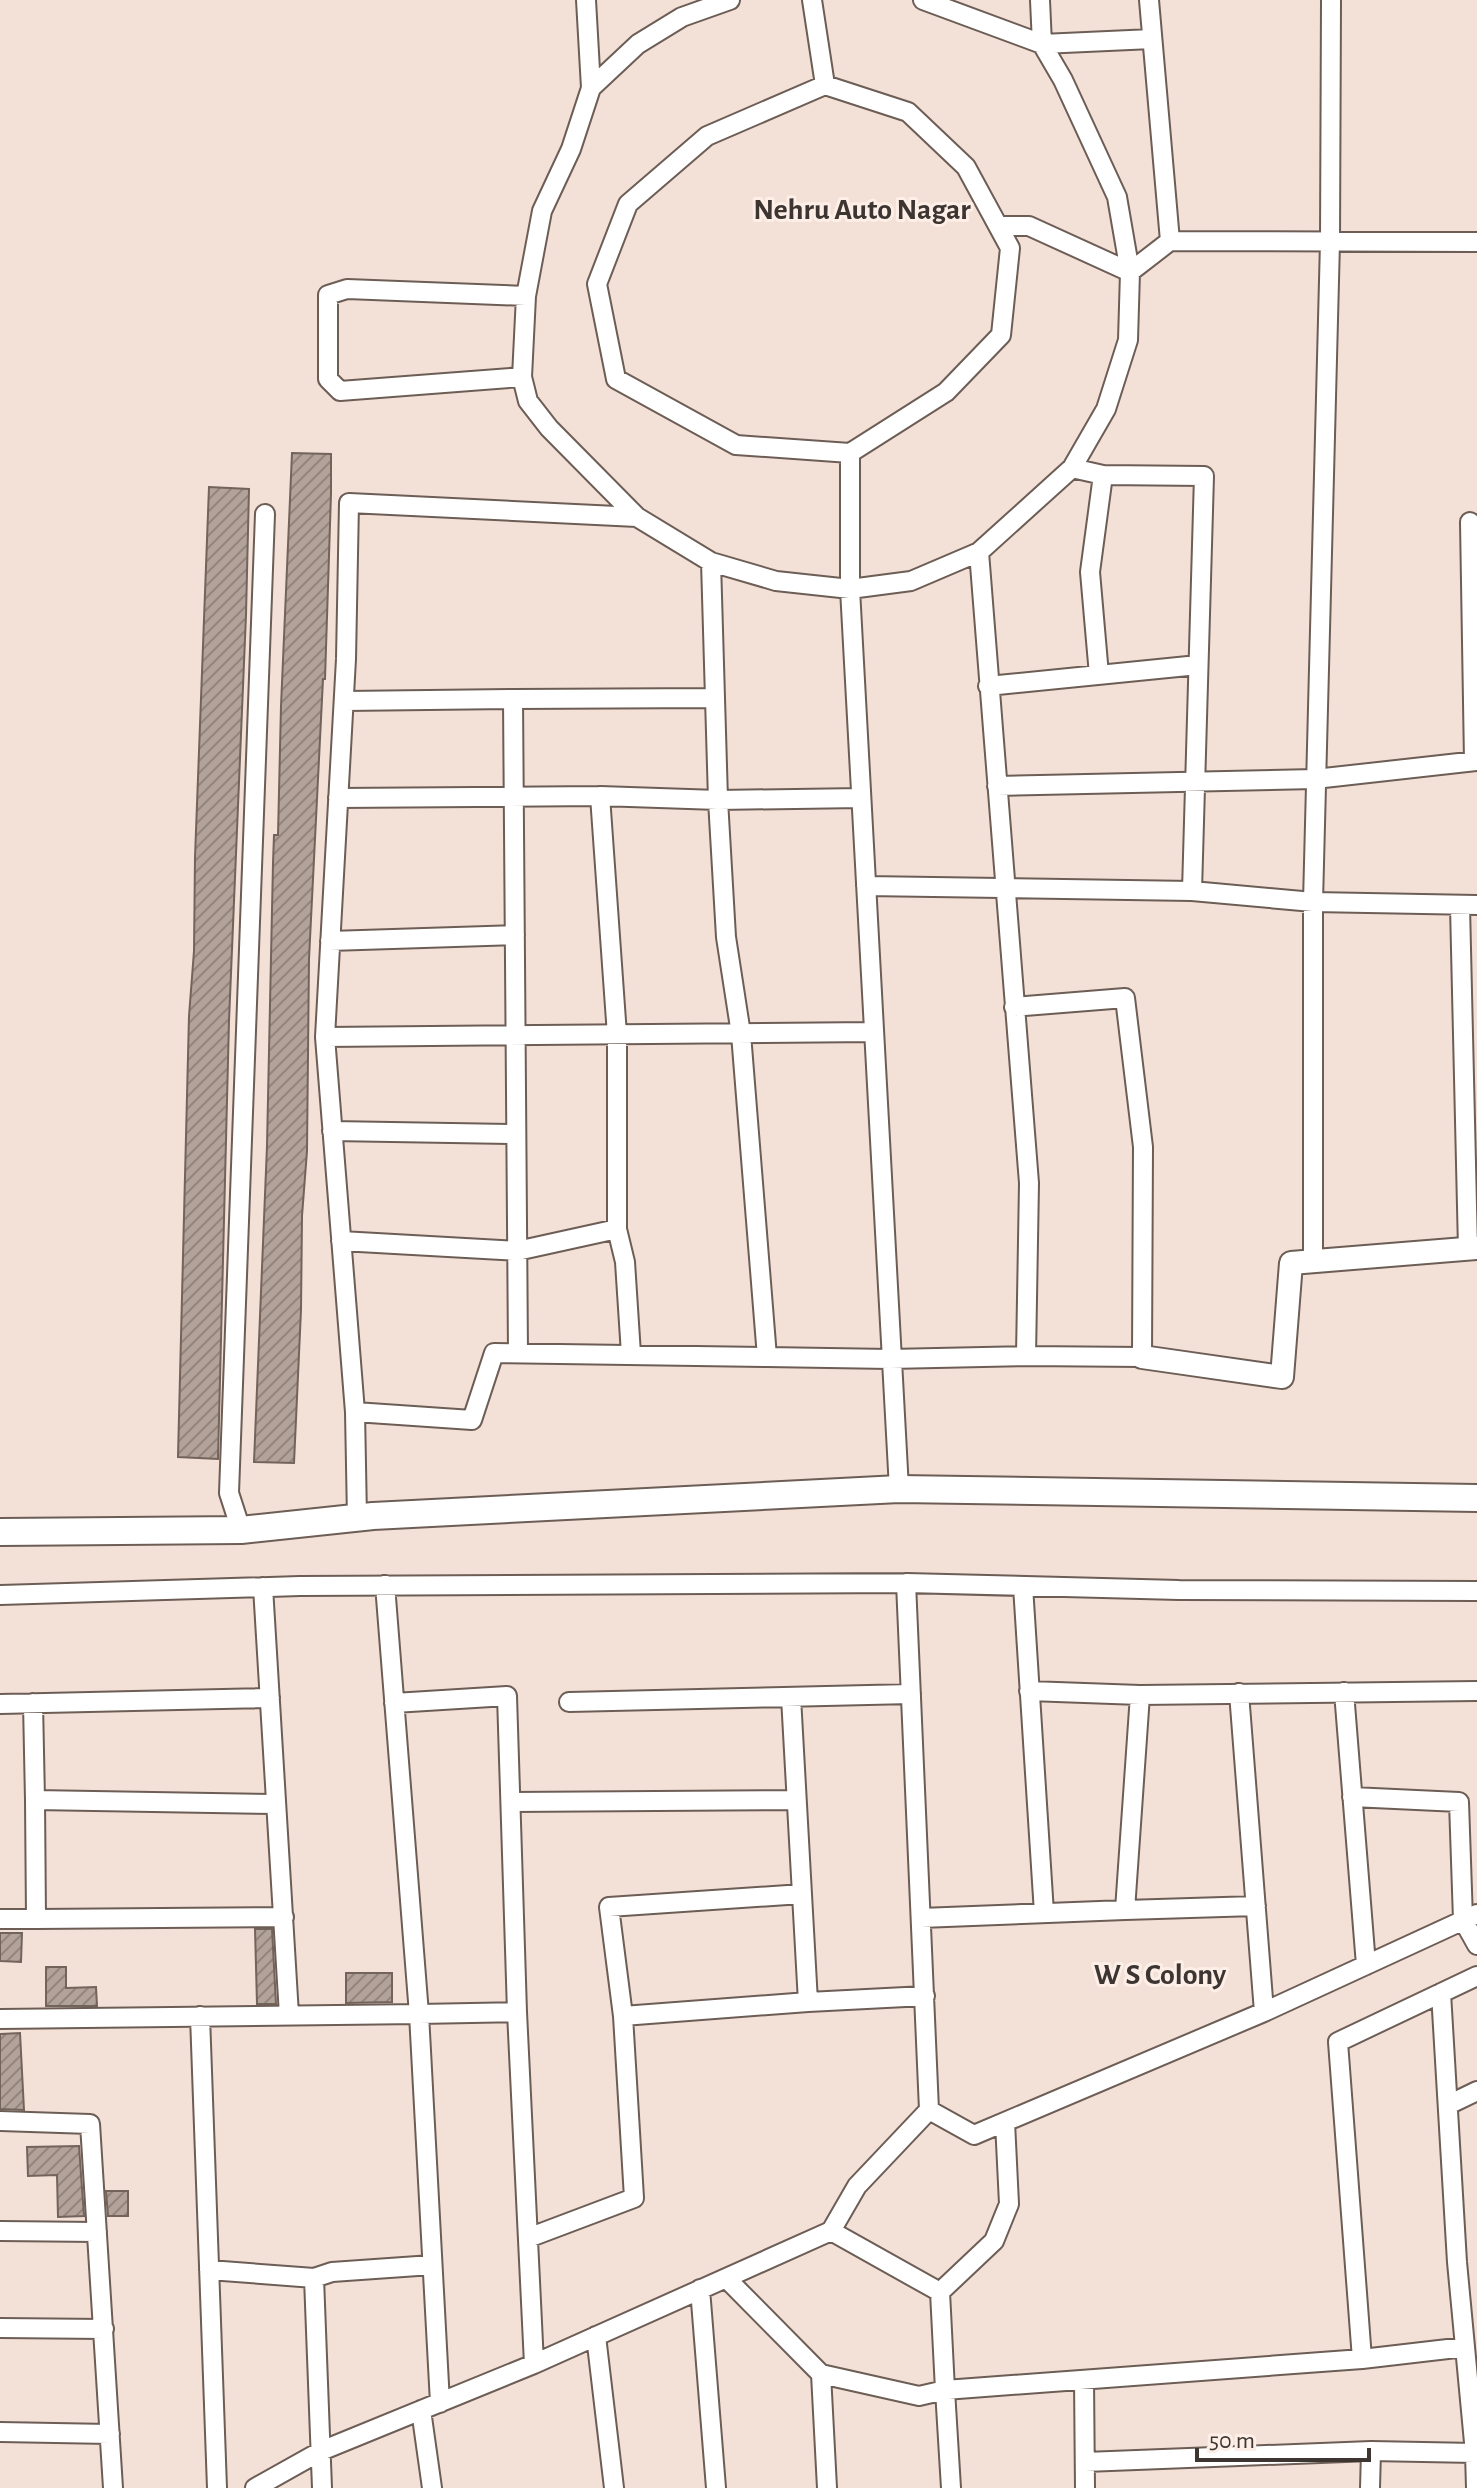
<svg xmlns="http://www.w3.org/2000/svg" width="1477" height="2488" font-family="'Alegreya Sans',sans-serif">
	<defs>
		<pattern id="building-hatch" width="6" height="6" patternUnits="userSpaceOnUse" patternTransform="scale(2)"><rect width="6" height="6" fill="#b3a299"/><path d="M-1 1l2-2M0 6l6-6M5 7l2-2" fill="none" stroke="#93857d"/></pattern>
	</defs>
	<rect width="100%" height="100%" fill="#f3e1d8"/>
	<path fill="url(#building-hatch)" stroke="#72635b" stroke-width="2" d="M292,453L331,454V494L325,679H323L309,959L307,1151L302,1216L301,1310L294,1463L254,1462L267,1146L273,863L274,835H278L281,706Z
		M209,487L249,489L246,615L229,1021L218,1459L178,1457L189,1016L194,951L195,857Z
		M255,1929H272L276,2004H257Z
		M0,1933H22L21,1962L0,1961Z
		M46,1967H66V1988L96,1987L97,2006H46Z
		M346,1973H392V2002L346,2003Z
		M20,2033L24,2110L0,2109V2034Z
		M79,2146L84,2216L58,2217L57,2175L28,2176L27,2147Z
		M106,2191H128V2216H108Z"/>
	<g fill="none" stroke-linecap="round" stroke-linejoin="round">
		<defs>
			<path id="minor" d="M586,0L591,88
				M730,0L682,17L638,44L591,88L571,149L542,211L526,296L522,377L528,401L549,428L637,517L711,562L776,581L850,589L911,581L979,552L1072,468L1106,409L1128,340L1130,272L1117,197L1063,80L1042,44L923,0
				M812,0L825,85
				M1040,0L1042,44L1152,39
				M1149,0L1170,241
				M825,85L908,112L966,167L1010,248L1001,335L946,392L850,453L736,445L616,379L597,284L628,204L707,136Z
				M998,226H1029L1130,272L1170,241L1477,242
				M522,377L340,391L328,379V295L347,289L526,296
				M850,453V589L899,1489
				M637,517L349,503L346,659L325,1037L355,1412L472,1420L494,1353L767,1357
				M1470,522L1474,761
				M711,562L718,800L726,937L741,1034L767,1357L890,1359L1026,1356L1029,1183L979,552
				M1099,675L1090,572L1103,475
				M988,686L1198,665
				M345,701L513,699
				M997,786L1315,779L1477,761
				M600,796L617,1035V1229L625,1262L631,1354
				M338,798L600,796L718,800L861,798
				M866,886L1192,891L1204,476L1103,475L1072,468
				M1192,891L1313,902L1477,905
				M1460,906L1468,1249
				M330,941L515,935
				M1014,1007L1125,998L1143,1147L1142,1357L1026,1356
				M325,1037L873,1032
				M332,1131L516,1134
				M341,1241L517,1251L617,1229
				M1313,1261V902L1330,242L1331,0
				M518,1353L513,699L714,698
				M355,1412L357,1518
				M241,1530L229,1493L265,514
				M1023,1586L1044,1913
				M263,1587L289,2015
				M0,1595L300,1586L906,1583L1179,1590L1477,1591
				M1029,1691L1140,1695
				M1344,1692L1366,1965
				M1239,1693L1264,2012
				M569,1702L911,1694
				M33,1703L35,1800L276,1804
				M394,1703L507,1696L517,2012
				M0,1704L270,1698
				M1352,1797L1459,1802L1463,1920L1477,1945
				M511,1802L796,1800
				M1125,1910L1256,1906
				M921,1918L1125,1910L1140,1695L1477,1691
				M0,1919H36L35,1800
				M36,1919L284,1917
				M808,2002L925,1996
				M200,2016L217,2488
				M623,2016L609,1907L802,1894
				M0,2019L419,2014L385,1585
				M1448,2105L1477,2091
				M929,2110L974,2135L1264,2012L1477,1914
				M0,2121L90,2124L113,2488
				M0,2231L97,2232
				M831,2231L940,2292
				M528,2238L634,2198L623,2016L808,2002L791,1697
				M209,2270L314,2278L332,2272L432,2265
				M314,2278L322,2488
				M726,2278L821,2374L919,2396L945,2390L940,2292L994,2241L1009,2204L1005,2122
				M700,2289L716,2488
				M0,2328L104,2329
				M596,2336L614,2488
				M1362,2359L1465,2347
				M821,2374L827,2488
				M1084,2380L1085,2488
				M440,2403L419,2014L517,2012L534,2364
				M421,2410L432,2488
				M0,2432L110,2434
				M1371,2451L1475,2453L1457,2262L1441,1993
				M1475,2453L1476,2488
				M1085,2462L1371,2451L1370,2488
				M255,2488L321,2451L534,2364L831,2231L857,2186L929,2110L906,1583
				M951,2488L945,2390L1362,2359L1338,2042L1477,1976"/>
			<path id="tertiary" d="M1142,1357L1282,1377L1291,1263L1477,1248"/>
			<path id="secondary" d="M0,1532L241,1530L373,1516L899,1489L1477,1498"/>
		</defs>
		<use href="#minor" stroke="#6c5d55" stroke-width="22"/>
		<use href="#tertiary" stroke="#6c5d55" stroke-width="26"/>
		<use href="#secondary" stroke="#6c5d55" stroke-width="30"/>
		<use href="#minor" stroke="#fff" stroke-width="18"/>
		<use href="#tertiary" stroke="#fff" stroke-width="22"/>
		<use href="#secondary" stroke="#fff" stroke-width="26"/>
	</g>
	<g text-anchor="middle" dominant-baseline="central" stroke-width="6" stroke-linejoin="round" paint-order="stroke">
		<g font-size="30" font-weight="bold" fill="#3c3531" stroke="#fdefe7">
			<text x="862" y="210">Nehru Auto Nagar</text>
			<text x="1160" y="1975">W S Colony</text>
		</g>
	</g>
	<path d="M1197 2448v12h172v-12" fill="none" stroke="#3c3531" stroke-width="4"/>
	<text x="1209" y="2448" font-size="24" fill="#3c3531" stroke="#fdefe7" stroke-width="6" paint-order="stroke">50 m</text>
</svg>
